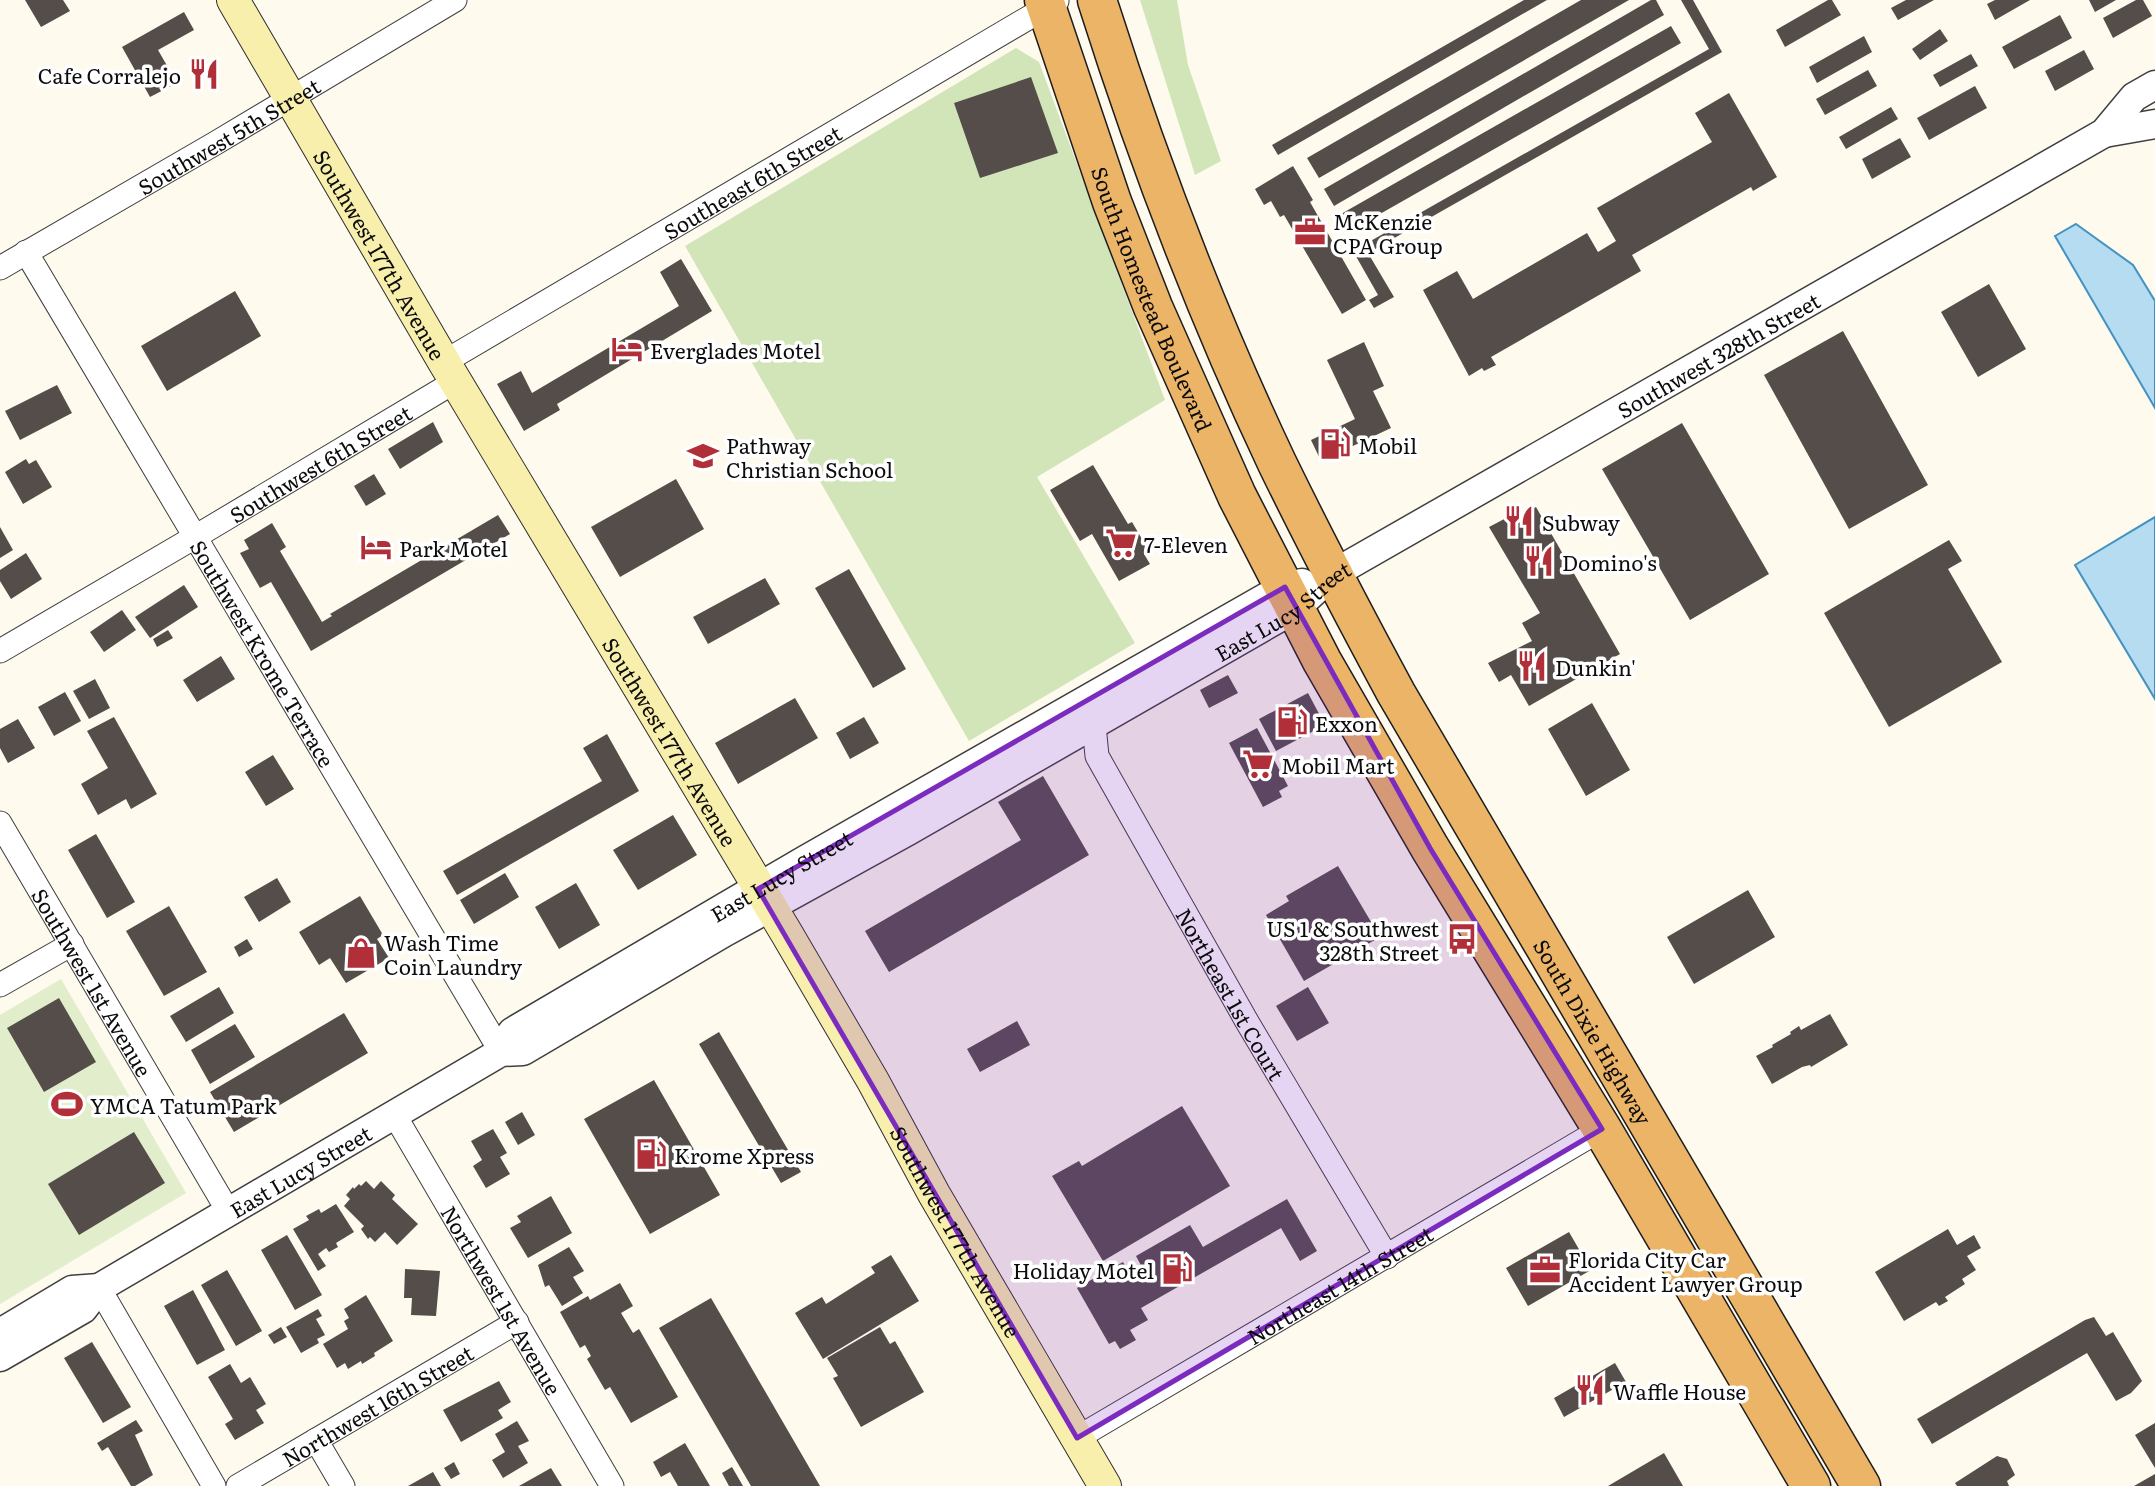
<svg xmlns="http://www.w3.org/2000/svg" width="2155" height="1486" font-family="Literata,serif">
	<rect width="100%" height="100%" fill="#fefaed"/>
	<path fill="#d1e5b9" d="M1140,0H1177L1188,65L1221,161L1195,175Z
		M1016,48L1039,62L1165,400L1037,477L1135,643L969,741L685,246Z"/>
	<path fill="#e2edcb" d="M61,979L186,1193L0,1304V1015Z"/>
	<path fill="#b6dcf1" stroke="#4292c2" stroke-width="2" d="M2076,224L2133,265L2155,301V408L2055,236Z
		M2155,517V699L2075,565Z"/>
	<path fill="#544d4a" d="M25,0H63L70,11L41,27Z
		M1524,0H1547L1278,155L1272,145Z
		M1581,0H1629L1319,178L1307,158Z
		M1651,0H1656L1664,15L1334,206L1324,189Z
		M1681,0H1693L1722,52L1368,253L1394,297L1374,308L1369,300L1378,295L1353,251L1709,49Z
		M1828,0H1832L1841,15L1785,47L1776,30Z
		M1906,0H1934L1898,20L1891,8Z
		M1995,0H2030L1995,20L1987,4Z
		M2089,0H2116L2095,12Z
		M2136,0H2143L2152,16L2113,38L2103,18Z
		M184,12L194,30L158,50L177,83L150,97L122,47Z
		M2060,15L2072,38L2014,69L2002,47Z
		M1671,26L1681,43L1350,231L1341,214Z
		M1940,29L1948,41L1920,60L1912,49Z
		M1864,36L1872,52L1817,83L1809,67Z
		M2084,50L2094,69L2055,91L2045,71Z
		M1971,54L1978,66L1940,87L1933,75Z
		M1868,70L1877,86L1825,115L1816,99Z
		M1031,77L1058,153L980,178L954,103Z
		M1975,86L1987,108L1929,140L1917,118Z
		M1729,93L1777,177L1753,191L1751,187L1632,255L1641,271L1491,357L1496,365L1484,371L1482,368L1469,376L1423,290L1457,271L1473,299L1587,233L1598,252L1616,241L1597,208L1712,142L1695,113Z
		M1891,107L1898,119L1846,149L1839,137Z
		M1900,138L1911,157L1872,179L1862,159Z
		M1293,166L1313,200L1310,202L1366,300L1342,314L1284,215L1280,217L1271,201L1264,205L1255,189Z
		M681,259L712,311L557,404L560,410L524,431L497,384L521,371L532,393L679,306L660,272Z
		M1989,284L2026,349L1978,377L1941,312Z
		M235,291L261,336L167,391L141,346Z
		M1843,331L1928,485L1849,529L1764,375Z
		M1364,342L1384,386L1373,391L1391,428L1321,461L1311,440L1355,419L1327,360Z
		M57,385L72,413L20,440L5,411Z
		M433,422L443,442L400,469L388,449Z
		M1682,423L1769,574L1690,620L1602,469Z
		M26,459L29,464L36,460L52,487L23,504L5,472Z
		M1093,465L1128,524L1132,522L1149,551L1144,554L1150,564L1119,581L1092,534L1080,541L1050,490Z
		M374,474L386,494L366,506L354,486Z
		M676,479L704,529L620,577L591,527Z
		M1536,507L1620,654L1529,706L1511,675L1499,682L1488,663L1532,641L1522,623L1540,613L1489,527L1508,517L1511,521Z
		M498,515L510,534L311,651L271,582L260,588L240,553L249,549L244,540L272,523L286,547L280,551L322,622L332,616L330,614Z
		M0,527L13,550L0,558Z
		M1949,540L1962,561L1948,569L2002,662L1889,727L1824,613Z
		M26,553L42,579L11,599L0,581V570Z
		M849,569L906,669L873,688L815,588Z
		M765,578L780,604L708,644L693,617Z
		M184,585L198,607L150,638L135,617Z
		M122,610L136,630L104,652L90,632Z
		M168,630L173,638L157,647L153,639Z
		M221,656L235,679L197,702L183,680Z
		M1228,675L1238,693L1209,708L1200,690Z
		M95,679L110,708L89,719L73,691Z
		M65,692L81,721L54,736L38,707Z
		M1308,693L1325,725L1276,751L1259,719Z
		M795,698L818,738L738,784L715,743Z
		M1592,703L1630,770L1586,796L1548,729Z
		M114,717L157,794L131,809L126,799L98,815L81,784L108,768L87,731Z
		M864,717L879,743L850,759L836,733Z
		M18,719L35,748L8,763L0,748V729Z
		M1257,728L1288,786L1279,791L1282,797L1263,807L1229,743Z
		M607,734L639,791L457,895L443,871L602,781L583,748Z
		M273,755L294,789L266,806L245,772Z
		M1043,776L1089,855L889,972L865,931L1021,840L998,802Z
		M673,815L697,855L638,890L613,850Z
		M96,834L135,902L107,918L68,850Z
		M1338,866L1380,937L1304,981L1266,915L1289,901L1286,896Z
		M505,873L519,897L474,924L460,900Z
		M277,878L291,902L259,922L244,897Z
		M576,883L600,925L559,949L535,907Z
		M1748,890L1775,937L1694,984L1667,937Z
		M360,896L383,935L377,939L389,958L346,983L330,958L319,965L299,932Z
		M169,906L207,972L164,996L126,931Z
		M247,939L253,949L239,957L234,947Z
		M219,987L234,1013L186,1042L170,1016Z
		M1308,987L1329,1023L1297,1041L1276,1006Z
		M59,998L96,1062L44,1092L7,1028Z
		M344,1013L368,1053L234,1132L210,1092Z
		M1830,1014L1848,1045L1811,1067L1810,1065L1802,1067L1772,1084L1756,1056L1773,1047L1772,1045L1791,1034L1790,1032L1799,1026L1801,1030Z
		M1017,1021L1030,1045L980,1072L967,1049Z
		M235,1024L255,1057L210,1084L191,1050Z
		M719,1032L801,1172L781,1183L699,1044Z
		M654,1080L720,1195L650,1234L584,1119Z
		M1182,1106L1230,1186L1103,1261L1052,1176L1079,1161L1082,1166Z
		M522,1112L535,1135L518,1145L505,1122Z
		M493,1129L507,1153L500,1157L510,1174L486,1188L473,1166L482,1160L471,1141Z
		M134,1132L165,1183L79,1235L48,1184Z
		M366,1181L374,1189L381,1181L395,1195L392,1199L418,1224L397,1245L385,1232L375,1242L370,1237L368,1239L361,1229L364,1226L344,1206L350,1199L346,1195L353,1187L354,1189L359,1184L361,1186Z
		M551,1196L572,1233L528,1258L510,1228L521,1222L517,1216Z
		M1287,1199L1317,1251L1300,1261L1281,1228L1141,1308L1148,1320L1130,1330L1136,1340L1120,1349L1115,1341L1109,1344L1077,1288L1123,1262L1134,1282L1146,1275L1136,1256L1190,1225L1203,1247Z
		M336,1204L354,1232L336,1243L338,1247L329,1252L326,1248L318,1254L326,1266L318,1271L293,1229L309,1220L306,1216L319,1209L321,1213Z
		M1948,1229L1957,1245L1974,1235L1981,1248L1967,1256L1976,1270L1962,1279L1965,1284L1945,1297L1948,1301L1939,1306L1936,1302L1904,1321L1875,1272Z
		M1569,1232L1591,1270L1528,1306L1506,1268Z
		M287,1235L322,1295L295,1310L261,1250Z
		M569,1247L584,1271L573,1277L583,1293L562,1306L549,1285L545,1287L538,1265Z
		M891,1255L919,1301L823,1359L795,1313L822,1297L826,1304L875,1273L871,1267Z
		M405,1269L440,1271L436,1316L411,1315L412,1298H404Z
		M227,1270L262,1331L236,1346L201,1285Z
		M620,1283L633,1306L621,1313L633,1333L639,1329L678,1397L631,1423L610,1387L605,1390L587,1359L591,1356L585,1345L580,1348L560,1312L588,1296L590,1300Z
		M193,1290L225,1350L197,1365L164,1306Z
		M366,1295L393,1341L374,1353L375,1356L362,1364L361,1361L348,1369L345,1363L337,1368L323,1344L348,1329L344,1321L349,1318L344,1309Z
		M711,1298L820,1486H751L659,1328Z
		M318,1309L322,1316L316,1319L325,1335L317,1339L319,1343L301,1353L286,1327Z
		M2094,1317L2106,1336L2113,1332L2142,1381L2131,1393L2116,1401L2087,1353L1932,1444L1917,1419L2085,1320Z
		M281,1327L287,1337L274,1344L268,1335Z
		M880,1327L890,1344L895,1341L924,1392L861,1427L833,1378L838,1376L827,1358Z
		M92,1342L131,1407L103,1423L64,1358Z
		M1615,1363L1626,1382L1564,1417L1554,1398Z
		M230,1364L241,1383L250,1377L266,1404L256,1410L264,1423L235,1440L225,1424L233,1419L208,1377Z
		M499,1381L511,1402L498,1410L503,1418L461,1442L443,1410Z
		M136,1420L143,1431L135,1435L153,1475L135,1486H131L108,1447L102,1451L97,1443Z
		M517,1421L529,1441L518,1446L528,1463L503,1478L492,1460L505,1452L495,1434Z
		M2155,1423V1468L2135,1435Z
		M685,1443L710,1486H678L670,1472L661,1477L653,1462Z
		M1664,1453L1683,1486H1608Z
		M1997,1456L2007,1459L2015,1475L2007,1481L2009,1486H1957L1955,1483Z
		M454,1462L460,1474L451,1479L444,1468Z
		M732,1467L743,1486H729L722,1473Z
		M551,1468L562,1486H519Z
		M433,1472L441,1486H408Z
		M2155,1474V1486H2134Z"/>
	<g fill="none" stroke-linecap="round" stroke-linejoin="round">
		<defs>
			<g id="minor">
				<path id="s1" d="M26,252L501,1052"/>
				<path id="s2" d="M0,268L214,144L455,0"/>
				<path id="s3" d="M444,362L1057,1"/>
				<path id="s4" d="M0,651L195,537L456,381"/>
				<path id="s5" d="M1094,725L1097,756L1246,1020L1387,1257"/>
				<path id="s6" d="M0,823L228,1211"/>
				<path d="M0,985L72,944"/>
				<path id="s7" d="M394,1114L612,1486"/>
				<path d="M99,1288L214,1486"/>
				<path id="s8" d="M1077,1438L1602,1129"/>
				<path d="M316,1440L343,1486"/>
				<path id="s9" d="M238,1486L517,1322"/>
			</g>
			<g id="tertiary">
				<path d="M2104,133L2155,124"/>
				<path id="s10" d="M501,1052L512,1032L805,860L1265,598L1285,587L1302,583"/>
				<path d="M0,1333L72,1290L99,1288"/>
				<path id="s11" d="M0,1357L83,1309L99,1288L501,1052L523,1051L725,932L908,831L1296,608L1333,574L2104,133L2134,97L2155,85"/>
			</g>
			<g id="secondary">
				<path id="s12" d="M233,0L444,362L787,934L873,1081L934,1194L1105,1486"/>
			</g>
			<g id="trunk">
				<path id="s13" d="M1044,0L1112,202L1153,307L1237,496L1322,661L1430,848L1602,1129L1811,1486"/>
				<path id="s14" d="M1097,0C1147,158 1206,313 1277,463C1315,541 1355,617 1396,693L1861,1486"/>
			</g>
		</defs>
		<use href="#minor" stroke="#3f3f3f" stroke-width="25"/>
		<use href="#tertiary" stroke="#3f3f3f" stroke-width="31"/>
		<use href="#secondary" stroke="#2e2e2e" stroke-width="34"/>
		<use href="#trunk" stroke="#1d1d1d" stroke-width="41"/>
		<use href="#minor" stroke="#fff" stroke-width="23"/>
		<use href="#tertiary" stroke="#fff" stroke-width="28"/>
		<use href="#secondary" stroke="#f9efad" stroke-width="32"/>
		<use href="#trunk" stroke="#ecb466" stroke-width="38"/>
	</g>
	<path fill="#7b2cbf" fill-opacity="0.2" stroke="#7b2cbf" stroke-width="5" stroke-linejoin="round" d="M1285,587L1430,848L1602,1129L1077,1438L758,889Z"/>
	<defs>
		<symbol id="restaurant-bare" viewBox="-9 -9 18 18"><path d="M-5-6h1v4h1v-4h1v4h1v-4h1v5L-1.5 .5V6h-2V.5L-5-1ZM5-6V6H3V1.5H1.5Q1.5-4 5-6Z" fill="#b12f38" stroke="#fff" stroke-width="2.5" paint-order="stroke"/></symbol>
		<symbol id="office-bare" viewBox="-9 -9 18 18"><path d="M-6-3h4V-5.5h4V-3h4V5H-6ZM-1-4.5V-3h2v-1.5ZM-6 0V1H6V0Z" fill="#b12f38" stroke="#fff" stroke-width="2.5" paint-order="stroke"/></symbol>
		<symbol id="hotel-bare" viewBox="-9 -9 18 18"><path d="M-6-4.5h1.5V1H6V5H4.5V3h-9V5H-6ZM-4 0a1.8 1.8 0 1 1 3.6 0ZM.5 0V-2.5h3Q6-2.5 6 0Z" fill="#b12f38" stroke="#fff" stroke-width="2.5" paint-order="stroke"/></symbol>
		<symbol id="fuel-bare" viewBox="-9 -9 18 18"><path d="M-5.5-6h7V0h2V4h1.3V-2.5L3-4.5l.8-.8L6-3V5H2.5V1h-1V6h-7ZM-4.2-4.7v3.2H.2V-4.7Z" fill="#b12f38" stroke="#fff" stroke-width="2.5" paint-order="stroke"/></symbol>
		<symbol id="school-bare" viewBox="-9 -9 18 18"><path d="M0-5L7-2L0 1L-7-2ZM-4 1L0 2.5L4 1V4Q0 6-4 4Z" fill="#b12f38" stroke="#fff" stroke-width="2.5" paint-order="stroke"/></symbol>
		<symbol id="supermarket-bare" viewBox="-9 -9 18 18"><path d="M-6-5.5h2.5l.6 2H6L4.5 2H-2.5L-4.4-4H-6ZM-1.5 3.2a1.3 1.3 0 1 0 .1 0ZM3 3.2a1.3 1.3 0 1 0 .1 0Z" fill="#b12f38" stroke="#fff" stroke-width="2.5" paint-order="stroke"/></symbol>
		<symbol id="bus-bare" viewBox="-9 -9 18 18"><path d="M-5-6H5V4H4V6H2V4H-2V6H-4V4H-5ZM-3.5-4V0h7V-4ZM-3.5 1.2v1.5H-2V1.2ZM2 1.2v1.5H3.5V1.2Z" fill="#b12f38" stroke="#fff" stroke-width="2.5" paint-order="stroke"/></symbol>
		<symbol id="shop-bare" viewBox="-9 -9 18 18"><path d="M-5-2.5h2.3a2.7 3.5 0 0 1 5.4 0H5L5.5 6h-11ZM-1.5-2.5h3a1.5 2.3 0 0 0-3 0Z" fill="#b12f38" stroke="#fff" stroke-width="2.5" paint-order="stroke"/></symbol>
		<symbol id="stadium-bare" viewBox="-9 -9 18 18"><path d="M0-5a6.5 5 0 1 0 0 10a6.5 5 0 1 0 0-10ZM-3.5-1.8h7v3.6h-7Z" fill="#b12f38" stroke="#fff" stroke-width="2.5" paint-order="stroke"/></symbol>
	</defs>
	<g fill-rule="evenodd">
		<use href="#restaurant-bare" x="182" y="52" width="44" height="44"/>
		<use href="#office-bare" x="1288" y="210" width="44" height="44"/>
		<use href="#hotel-bare" x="605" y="327" width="44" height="44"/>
		<use href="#fuel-bare" x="1313" y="422" width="44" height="44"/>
		<use href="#school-bare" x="681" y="434" width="44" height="44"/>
		<use href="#restaurant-bare" x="1497" y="499" width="44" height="44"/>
		<use href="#supermarket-bare" x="1099" y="521" width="44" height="44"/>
		<use href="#hotel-bare" x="354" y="525" width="44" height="44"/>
		<use href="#restaurant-bare" x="1517" y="539" width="44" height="44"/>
		<use href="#restaurant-bare" x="1510" y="644" width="44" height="44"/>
		<use href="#fuel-bare" x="1270" y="700" width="44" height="44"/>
		<use href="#supermarket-bare" x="1236" y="742" width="44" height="44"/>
		<use href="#bus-bare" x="1440" y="917" width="44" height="44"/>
		<use href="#shop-bare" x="339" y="931" width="44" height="44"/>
		<use href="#stadium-bare" x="45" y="1082" width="44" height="44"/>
		<use href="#fuel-bare" x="629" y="1132" width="44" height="44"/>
		<use href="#fuel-bare" x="1155" y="1247" width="44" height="44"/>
		<use href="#office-bare" x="1523" y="1248" width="44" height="44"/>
		<use href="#restaurant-bare" x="1568" y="1368" width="44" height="44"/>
	</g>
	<g text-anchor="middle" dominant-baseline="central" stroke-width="7" stroke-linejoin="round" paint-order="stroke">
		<g font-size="21" fill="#0c0c0c" stroke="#fff" text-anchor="start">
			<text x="181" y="74" text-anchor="end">Cafe Corralejo</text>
			<text x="1333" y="220">McKenzie<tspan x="1333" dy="24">CPA Group</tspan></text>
			<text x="650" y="349">Everglades Motel</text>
			<text x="726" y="444">Pathway<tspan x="726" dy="24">Christian School</tspan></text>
			<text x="1358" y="444">Mobil</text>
			<text x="1542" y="521">Subway</text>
			<text x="1144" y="543">7-Eleven</text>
			<text x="399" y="547">Park Motel</text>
			<text x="1562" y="561">Domino's</text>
			<text x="1555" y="666">Dunkin'</text>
			<text x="1315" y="722">Exxon</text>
			<text x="1281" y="764">Mobil Mart</text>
			<text x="1439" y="927" text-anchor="end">US 1 &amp; Southwest<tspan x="1439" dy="24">328th Street</tspan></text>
			<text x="384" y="941">Wash Time<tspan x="384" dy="24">Coin Laundry</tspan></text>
			<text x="90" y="1104">YMCA Tatum Park</text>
			<text x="674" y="1154">Krome Xpress</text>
			<text x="1568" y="1258">Florida City Car<tspan x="1568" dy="24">Accident Lawyer Group</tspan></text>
			<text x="1154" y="1269" text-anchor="end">Holiday Motel</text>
			<text x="1613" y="1390">Waffle House</text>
		</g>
		<g font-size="21" fill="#0c0c0c" stroke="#fff">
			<text stroke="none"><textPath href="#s2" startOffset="264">Southwest 5th Street</textPath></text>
			<text stroke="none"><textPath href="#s3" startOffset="357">Southeast 6th Street</textPath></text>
			<text stroke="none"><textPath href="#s12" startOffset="294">Southwest 177th Avenue</textPath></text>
			<text stroke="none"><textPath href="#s13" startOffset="318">South Homestead Boulevard</textPath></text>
			<text stroke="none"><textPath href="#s11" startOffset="1995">Southwest 328th Street</textPath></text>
			<text stroke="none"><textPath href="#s4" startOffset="371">Southwest 6th Street</textPath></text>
			<text stroke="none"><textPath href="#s11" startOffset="1489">East Lucy Street</textPath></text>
			<text stroke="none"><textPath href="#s1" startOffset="466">Southwest Krome Terrace</textPath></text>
			<text stroke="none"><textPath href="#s12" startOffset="861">Southwest 177th Avenue</textPath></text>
			<text stroke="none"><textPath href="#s10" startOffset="334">East Lucy Street</textPath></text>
			<text stroke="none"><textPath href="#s6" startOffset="184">Southwest 1st Avenue</textPath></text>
			<text stroke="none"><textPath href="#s5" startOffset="304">Northeast 1st Court</textPath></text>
			<text stroke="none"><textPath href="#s14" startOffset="1148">South Dixie Highway</textPath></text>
			<text stroke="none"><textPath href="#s11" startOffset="355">East Lucy Street</textPath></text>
			<text stroke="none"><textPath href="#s12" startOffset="1428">Southwest 177th Avenue</textPath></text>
			<text stroke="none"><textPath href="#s8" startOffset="304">Northeast 14th Street</textPath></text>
			<text stroke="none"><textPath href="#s7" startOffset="215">Northwest 1st Avenue</textPath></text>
			<text stroke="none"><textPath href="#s9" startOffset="161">Northwest 16th Street</textPath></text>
		</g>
	</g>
</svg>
